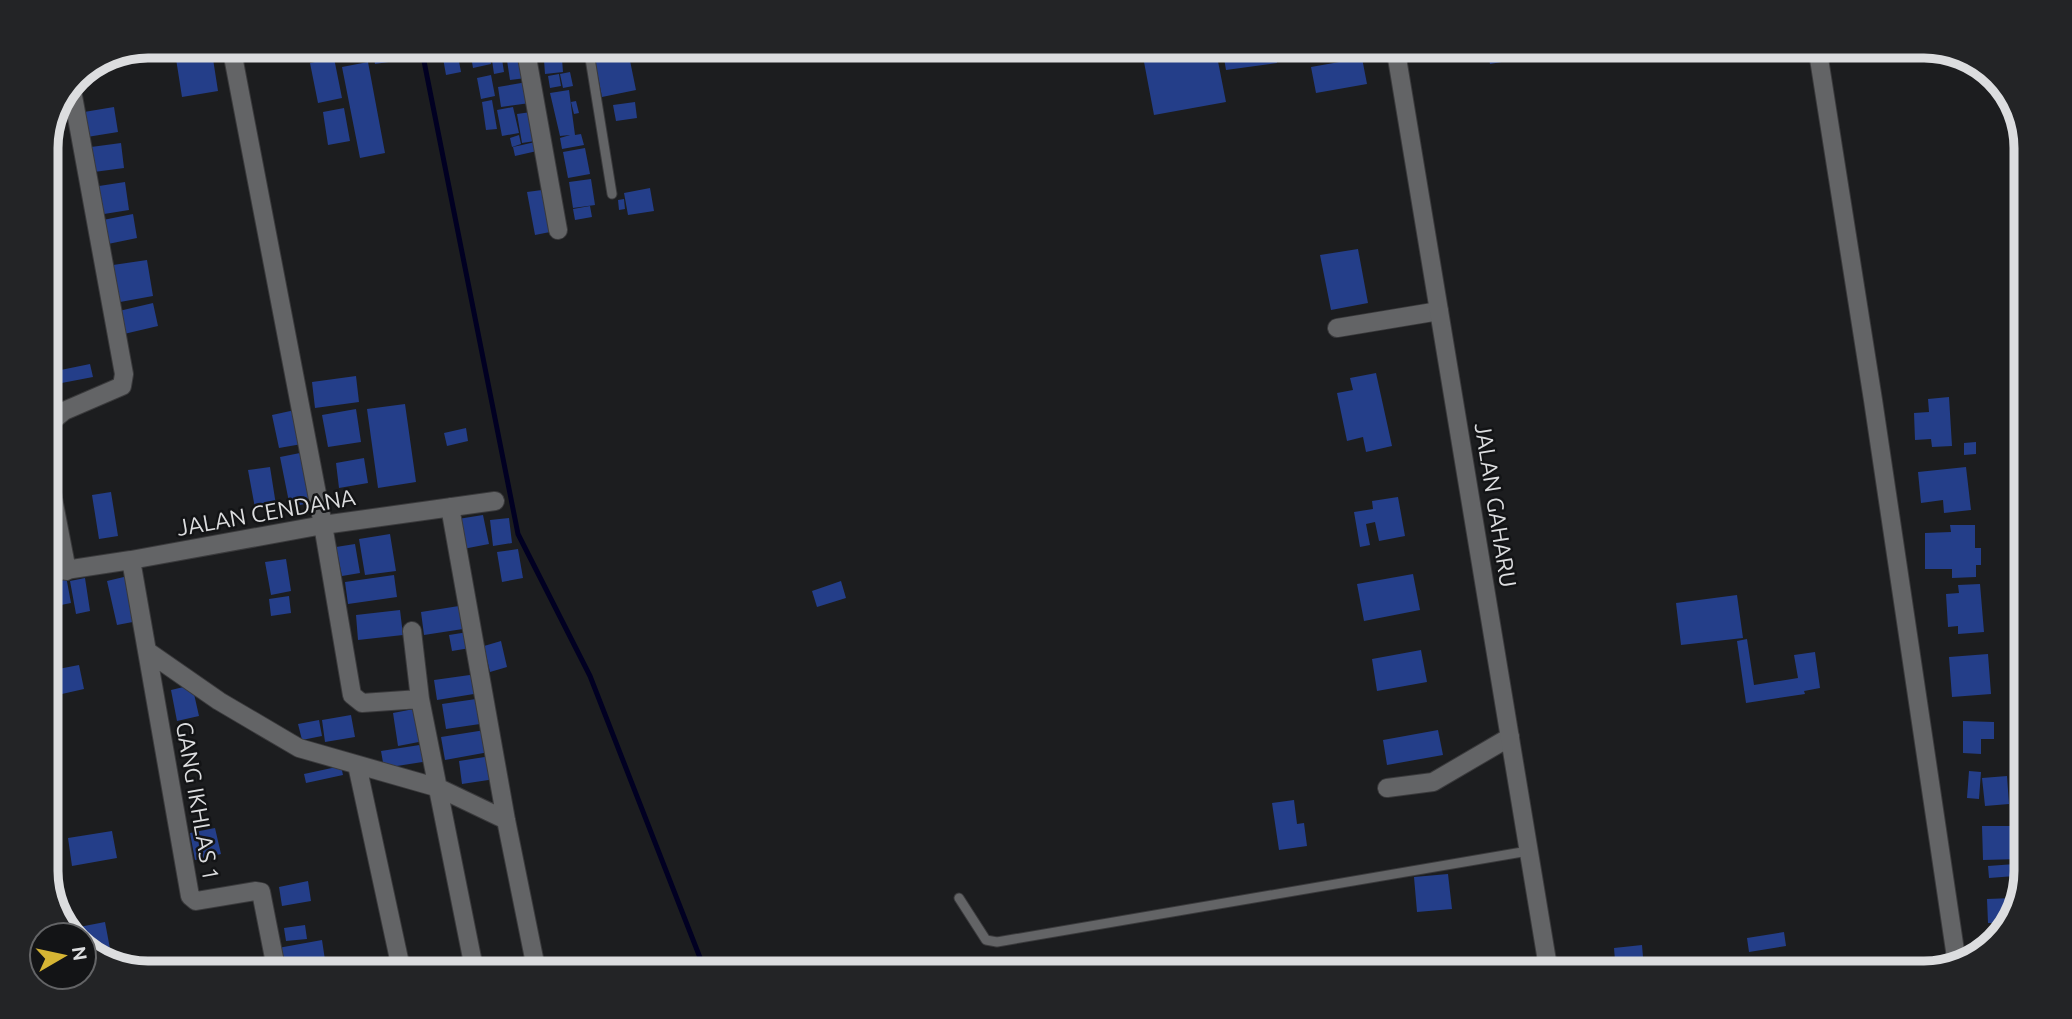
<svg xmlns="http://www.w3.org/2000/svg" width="2072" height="1019" font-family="Ubuntu,sans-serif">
	<rect width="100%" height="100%" fill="#1c1d1f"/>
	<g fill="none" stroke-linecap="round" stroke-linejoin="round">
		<path stroke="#010022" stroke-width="5" d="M421,46L518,534L590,676L706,973"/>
	</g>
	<path fill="#243e89" d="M174,46H211L218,91L182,97Z
		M372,46H393L395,61L375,64Z
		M395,46H419V49L396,53Z
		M490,46H500L504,72L494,74Z
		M503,46H518V48L504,50Z
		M542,46H559L561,55L544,57Z
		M560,46H566L568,55L562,56Z
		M592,46H627L636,90L602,97Z
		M1141,46H1215L1226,102L1154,115Z
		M1222,46H1274L1277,63L1226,70Z
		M1487,46H1535L1537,56L1490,64Z
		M488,47L491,64L473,68L470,50Z
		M522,52L526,78L510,80L506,54Z
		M458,56L461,72L446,75L443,58Z
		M334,58L342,98L318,103L310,63Z
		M1362,58L1367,84L1316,93L1311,67Z
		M562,59L563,72L545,74L544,60Z
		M368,62L385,153L360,158L342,67Z
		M570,72L573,86L563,88L560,74Z
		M559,74L561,86L550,88L548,76Z
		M491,75L495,96L481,99L477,78Z
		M527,82L530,103L501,107L498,87Z
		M569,90L575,135L581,134L584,145L562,149L560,138L570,135L560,136L550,93Z
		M492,100L497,129L486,130L482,102Z
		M576,101L579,113L574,114L571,102Z
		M635,102L637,118L616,121L613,105Z
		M114,107L118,132L87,137L84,112Z
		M513,107L519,133L502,136L497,110Z
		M344,108L350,141L328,145L323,112Z
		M531,112L535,141L522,143L517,114Z
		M519,135L521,144L512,147L510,138Z
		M535,142L537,151L515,156L513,147L522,145V147V145Z
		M121,143L124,168L94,172L91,147Z
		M585,148L590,174L568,178L563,152Z
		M46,153L56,207L46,208Z
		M591,179L595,205L573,208L569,182Z
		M125,182L129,210L104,214L99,186Z
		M650,188L654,211L628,215L624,193Z
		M542,190L550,232L535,235L527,192Z
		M624,199L625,209L619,210L618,200Z
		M590,206L592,217L575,220L573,209Z
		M133,214L137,238L108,244L103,220Z
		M1358,249L1368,303L1331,310L1320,255Z
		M147,260L153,296L120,302L113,265Z
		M153,303L158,326L124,334L119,311Z
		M46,318L55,359L46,361Z
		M90,364L93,377L46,386V373Z
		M1376,373L1392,446L1366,452L1363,437L1347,441L1337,393L1353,390L1350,378Z
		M356,376L359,402L315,408L312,382Z
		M1949,397L1952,446L1932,447L1931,439L1915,440L1914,413L1929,412L1928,399Z
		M405,404L416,482L378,488L367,409Z
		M356,409L361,442L328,447L322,415Z
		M295,410L302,444L279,448L272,415Z
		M466,428L468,441L447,446L444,433Z
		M1976,442V454L1964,455V443Z
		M305,452L315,502L290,507L280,457Z
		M364,458L368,483L339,488L336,463Z
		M270,467L276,505L255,508L248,470Z
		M1966,467L1971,510L1944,513L1943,500L1921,503L1918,472Z
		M111,492L118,536L99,539L92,495Z
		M1398,497L1405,536L1379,541L1375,522L1366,524L1370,545L1360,547L1354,512L1373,509L1372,501Z
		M483,515L489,544L463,549L458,519Z
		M509,518L512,543L493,546L490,520Z
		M1950,525H1975V548H1981V565H1976V577L1952,578V569H1925V533L1951,532Z
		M390,534L396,571L365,575L359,539Z
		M355,544L360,573L342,576L336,547Z
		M518,549L523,578L502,582L497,552Z
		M286,559L291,591L271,595L265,562Z
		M1413,574L1420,610L1364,621L1357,584Z
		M394,575L397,597L348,604L345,582Z
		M66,576L71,603L46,608V580Z
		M128,576L138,621L117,625L107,581Z
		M85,578L90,611L76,614L70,581Z
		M841,581L846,598L817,607L812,591Z
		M1980,584L1984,632L1958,634V626L1948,627L1946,594L1959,593L1958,585Z
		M1737,595L1743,638L1681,645L1676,603Z
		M289,596L291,613L271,616L269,599Z
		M459,606L463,629L424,635L421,612Z
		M400,610L403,635L358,640L356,615Z
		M468,632L470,648L452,651L449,635Z
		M1747,639L1754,685L1798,678L1794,655L1815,652L1820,688L1804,691L1805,694L1746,703L1737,641Z
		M501,641L507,667L490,672L484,646Z
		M1421,650L1427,682L1377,691L1372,659Z
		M1988,654L1991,694L1952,697L1949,657Z
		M79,665L84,689L53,696L48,671Z
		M477,674L480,693L437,700L434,680Z
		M192,685L199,716L177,721L171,690Z
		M476,699L480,724L446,729L442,704Z
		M419,708L424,741L398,746L393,713Z
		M351,715L355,737L325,742L322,720Z
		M319,720L322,736L302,740L298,724Z
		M1963,721L1994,722V739H1981V754L1963,753Z
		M485,730L489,752L445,760L441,737Z
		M1438,730L1443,755L1387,765L1383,740Z
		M426,744L429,761L384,768L381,751Z
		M491,756L495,779L462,784L459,761Z
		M341,766L343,775L306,783L304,774Z
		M1969,771L1981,772L1979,799L1967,798Z
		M2007,776L2009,804L1985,806L1982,778Z
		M1294,800L1297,824L1304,823L1307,846L1279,850L1272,803Z
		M1982,826H2018L2019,859L1983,860Z
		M215,828L221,854L195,860L190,833Z
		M112,831L117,858L72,866L68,838Z
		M2015,864V876L1989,878L1988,866Z
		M1448,874L1452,909L1417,912L1414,877Z
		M308,881L311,901L282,906L279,887Z
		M2013,898V919L2010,923H1988L1987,899Z
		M105,922L111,954L96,957L84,946V935H75L74,928Z
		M305,925L307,939L286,941L284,928Z
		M1784,932L1786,946L1749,952L1747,938Z
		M322,940L325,960L282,968L278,948Z
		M1642,945L1644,969L1682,966L1683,973H1616L1614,948Z
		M128,955L131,970L101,961Z
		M1766,959L1769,973H1696V972Z
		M1825,965L1826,973H1805L1804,967Z
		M598,966L599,973H561V972Z
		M312,969L313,973H290V972Z"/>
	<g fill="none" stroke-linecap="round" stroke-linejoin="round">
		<defs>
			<path id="service" d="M588,46L612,194
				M959,898L986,940L997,942L1528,851"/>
			<path id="minor" d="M231,46L323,525L352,695L362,703L420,699L475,973
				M525,46L558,230
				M1817,46L1873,400L1957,964
				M1337,328L1439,311
				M46,426L64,411L122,386L124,374L71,85
				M46,462L67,571
				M450,507L506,820L537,973
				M131,560L190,896L196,901L255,891L261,892L277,973
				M46,573L131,560L323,525L495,501
				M412,631L420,699
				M147,651L219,701L299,748L439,788L506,820
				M357,765L402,973
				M1387,788L1433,782L1510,737
				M46,854L53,900"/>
			<path id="tertiary" d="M1395,46L1549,973"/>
		</defs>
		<use href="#service" stroke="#3a3a3c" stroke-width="11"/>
		<use href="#minor" stroke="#3a3a3c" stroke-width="20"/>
		<use href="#tertiary" stroke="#3a3a3c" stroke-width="20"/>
		<use href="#service" stroke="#636466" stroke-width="9"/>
		<use href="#minor" stroke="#636466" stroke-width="18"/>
		<use href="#tertiary" stroke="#636466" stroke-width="18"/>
	</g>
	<g text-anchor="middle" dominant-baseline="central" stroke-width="5" stroke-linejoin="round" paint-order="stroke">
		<g font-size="23" fill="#dcdddf" stroke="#131416">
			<text transform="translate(1496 505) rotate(81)">JALAN GAHARU</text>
			<text transform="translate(266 512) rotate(-10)">JALAN CENDANA</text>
			<text transform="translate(198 801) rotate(80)">GANG IKHLAS 1</text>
		</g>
	</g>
	<path d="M0 0H2072V1019H0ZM148 58H1924A90 90 0 0 1 2014 148V871A90 90 0 0 1 1924 961H148A90 90 0 0 1 58 871V148A90 90 0 0 1 148 58Z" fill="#232426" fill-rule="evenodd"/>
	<path fill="none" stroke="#dcdddf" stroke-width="9" d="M148 58H1924A90 90 0 0 1 2014 148V871A90 90 0 0 1 1924 961H148A90 90 0 0 1 58 871V148A90 90 0 0 1 148 58Z"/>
	<g transform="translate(63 956) rotate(81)"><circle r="33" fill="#131416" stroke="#636466" stroke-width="2"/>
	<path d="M0-5L12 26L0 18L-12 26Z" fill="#d6b534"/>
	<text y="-10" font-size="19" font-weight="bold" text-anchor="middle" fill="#dcdddf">N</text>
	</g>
</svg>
